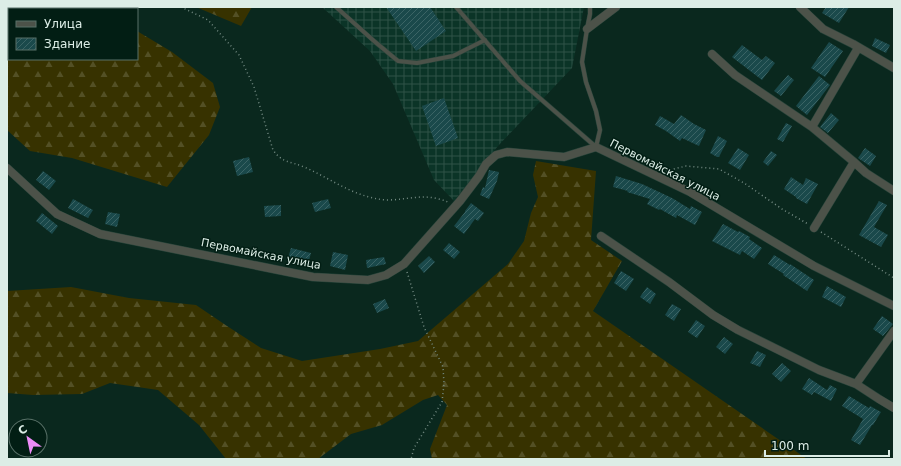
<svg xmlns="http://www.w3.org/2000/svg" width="901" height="466" font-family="'DejaVu Sans',sans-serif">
	<defs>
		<pattern id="industrial-grid" width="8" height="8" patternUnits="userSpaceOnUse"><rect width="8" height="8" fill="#0b3427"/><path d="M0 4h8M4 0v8" fill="none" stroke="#2e5246"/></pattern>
		<pattern id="forest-firs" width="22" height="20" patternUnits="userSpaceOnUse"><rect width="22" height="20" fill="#373200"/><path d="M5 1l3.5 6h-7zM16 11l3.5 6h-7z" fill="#535025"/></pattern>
		<pattern id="building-hatch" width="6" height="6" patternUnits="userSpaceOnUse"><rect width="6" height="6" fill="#1a494b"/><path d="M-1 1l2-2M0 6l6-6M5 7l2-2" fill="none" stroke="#3b6465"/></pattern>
	</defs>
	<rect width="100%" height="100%" fill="#0a281e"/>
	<path fill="url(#industrial-grid)" d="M322,7H584L572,68L498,146L454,201L434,180L393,84L370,51Z"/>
	<path fill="url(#forest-firs)" d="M7,7H126L124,9H9V59H137V31L172,52L213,83L220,107L209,135L167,187L72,158L30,151L7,130Z
		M196,7H252L241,26Z
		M536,161L596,171L591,240L622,261L593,311L807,459H432L430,449L447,405L438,395L423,400L382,425L351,434L318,459H226L199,425L158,390L110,383L82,394L33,395L7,393V291L71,287L129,298L196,305L227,326L261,348L302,361L380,349L418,341L508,264L524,241L531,213L538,197L533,175Z"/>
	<path fill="url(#building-hatch)" d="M386,7H430L446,31L416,51Z
		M826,7H849L839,23L822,13Z
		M875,38L890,45L886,53L872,46Z
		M829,42L843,51L825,77L811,68Z
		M742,45L762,60L766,56L775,63L762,80L732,57Z
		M788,75L794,80L781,96L774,91Z
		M819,76L830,85L807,115L796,106Z
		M444,98L458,138L436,146L422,106Z
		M831,113L839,120L828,133L820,127Z
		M681,115L694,124L706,130L699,146L682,138L680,141L666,131L655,125L660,116L674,124Z
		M786,123L792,126L783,142L777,139Z
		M718,136L727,141L719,157H717L710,153Z
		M738,148L749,155L740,170L728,163Z
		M865,148L876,156L870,166L858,158Z
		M771,151L777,155L768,166L763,162Z
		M249,157L253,172L237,176L233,161Z
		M489,170L499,172L497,181L489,199L480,195L483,187L485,188Z
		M43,171L56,181L49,190L36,180Z
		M616,176L642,184L672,198L690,209L691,206L702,212L695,225L677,215L676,218L660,209L659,210L647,204L650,199L627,192L628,191L613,187Z
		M791,177L803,185L806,178L818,184L807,204L796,198V197L784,189Z
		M73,199L93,210L88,218L68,208Z
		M328,199L331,208L315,212L312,203Z
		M879,201L887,205L874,227L888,235L881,247L859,235Z
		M471,203L484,213L478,221L475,219L464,234L454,226L465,212V211Z
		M281,205V216L265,217L264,206Z
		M108,212L120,214L117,227L105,224Z
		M42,213L58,226L52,234L36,221Z
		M723,224L738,232L739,231L750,237L749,239L762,248L754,259L742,251L740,255L712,241Z
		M449,243L460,252L454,259L443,250Z
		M291,248L311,253L308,264L288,258Z
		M333,252L348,255L345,270L330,266Z
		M774,255L790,265V264L814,280L807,291L783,275L784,274L768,264Z
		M429,256L435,262L424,273L418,266Z
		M384,257L386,264L367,268L366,260Z
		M621,271L634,279L626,291L614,283Z
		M827,286L846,297L841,307L822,297Z
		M647,287L656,294L650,304L640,297Z
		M385,299L389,308L377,313L373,304Z
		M672,304L681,309L674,321L665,315Z
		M882,316L893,324L883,336L873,329Z
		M696,320L705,326L697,338L688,332Z
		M724,337L733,344L725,354L716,347Z
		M757,351L766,355L760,367L750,363Z
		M782,363L791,371L781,382L772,374Z
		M809,378L827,390L830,385L837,389L831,401L814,392L812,395L802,389Z
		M849,396L869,408L870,406L881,412L873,425H872L860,445L851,440L863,419L842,406Z"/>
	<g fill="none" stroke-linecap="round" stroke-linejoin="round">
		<defs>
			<path id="service" d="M336,7L374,41L398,61L417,63L453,56L485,40
				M456,7L520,81L596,147L600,130L596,111L586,82L582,62L587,29L590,14V7"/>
			<path id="minor" d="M800,7L823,29L853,44L894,68
				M587,29L616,7
				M712,54L735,75L812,127L854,162L866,173L894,191
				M812,127L858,48
				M7,168L57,214L100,234L313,277L368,280L386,275L404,264L460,201L479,176L486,164L496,155L507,152L564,157L596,147L690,192L814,266L894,306
				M814,228L854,162
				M601,236L669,282L713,315L738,330L819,370L856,384L879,399L894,408
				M856,384L894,331"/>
		</defs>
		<use href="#service" stroke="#27443a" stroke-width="5"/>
		<use href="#minor" stroke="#27443a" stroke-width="9"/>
		<path stroke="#748b83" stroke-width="1.5" stroke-dasharray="1 3" stroke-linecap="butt" d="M181,7L208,20L239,55L254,87L273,150C283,164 291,161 304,167C332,179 355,198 387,200C400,200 412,197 424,197C432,197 441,199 448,202
			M666,171L686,166L719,169L744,183L782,209L808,224
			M821,232L894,278
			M407,272L424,327L443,367L444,384L442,402L414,448L411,459"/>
		<use href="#service" stroke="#4c5249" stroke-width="4"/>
		<use href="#minor" stroke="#4c5249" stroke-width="8"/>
	</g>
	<g text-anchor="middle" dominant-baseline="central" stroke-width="3" stroke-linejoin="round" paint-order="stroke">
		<g font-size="11" fill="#dcede6" stroke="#021e14">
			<text transform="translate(665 170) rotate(27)">Первомайская улица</text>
			<text transform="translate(261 254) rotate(11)">Первомайская улица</text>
		</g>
	</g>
	<rect width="901" height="466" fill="none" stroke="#dcede6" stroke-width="16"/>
	<rect x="8" y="8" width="130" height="52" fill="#021e14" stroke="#597168"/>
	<rect x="16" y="21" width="20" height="6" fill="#4c5249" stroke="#597168"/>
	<text x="44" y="28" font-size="12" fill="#dcede6">Улица</text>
	<rect x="16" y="38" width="20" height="12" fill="url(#building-hatch)" stroke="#597168"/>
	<text x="44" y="48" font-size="12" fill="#dcede6">Здание</text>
	<g transform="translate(28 438) rotate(327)"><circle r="19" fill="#021e14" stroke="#597168"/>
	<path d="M0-3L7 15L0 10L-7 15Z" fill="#ee8cf8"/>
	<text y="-6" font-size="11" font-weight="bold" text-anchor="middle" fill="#dcede6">С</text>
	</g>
	<path d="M765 450v6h124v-6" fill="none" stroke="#dcede6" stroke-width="2"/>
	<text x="771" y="450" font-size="12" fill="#dcede6" stroke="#021e14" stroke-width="3" paint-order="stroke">100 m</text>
</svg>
